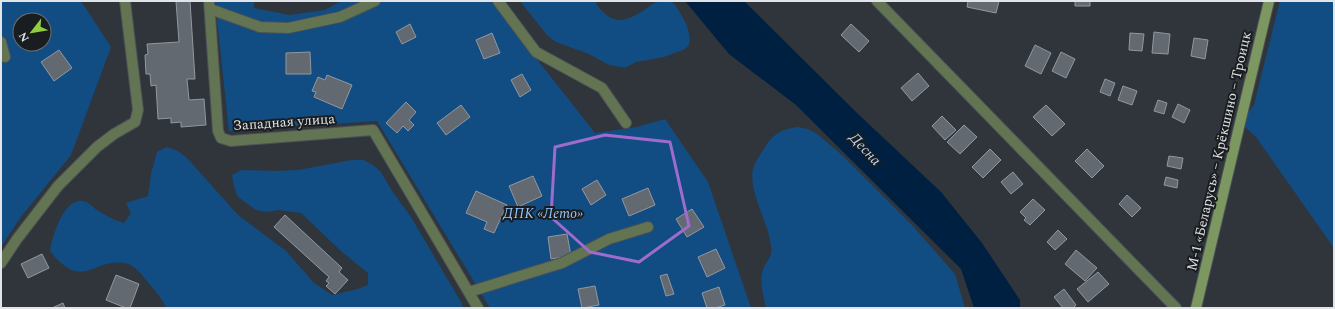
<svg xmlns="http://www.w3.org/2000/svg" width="1335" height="309" font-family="Spectral,serif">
	<rect width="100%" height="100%" fill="#30353b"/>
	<path fill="#114d83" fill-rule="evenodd" d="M1,1H81L111,47L71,155L20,218L1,247ZM20,20H44V44H20Z
		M215,1H254V8L289,15L325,10L341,1H491L595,133L637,127L665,119L708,182L751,308H490L377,121L229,131Z
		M520,1H597L596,4C613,26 624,23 646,9C652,4 656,1 665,1C668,1 671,1 673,3C677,6 679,12 682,16C687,25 691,34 689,45L685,49L680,51L664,57L636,62L626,67H621L609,65L589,54L556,42L547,35Z
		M1280,1H1334V248L1256,137L1245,127V116L1254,105Z
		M797,127L808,129L817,134L842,155L912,225L955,274L965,308H766C764,298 760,285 762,274C763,263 773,260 771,246C769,223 748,192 753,169C755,161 761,154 765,147C773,134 782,129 797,127Z
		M167,147L178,151L187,158L238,215L286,251L314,283L332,295L358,289L368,285V273L342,252L301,213L279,210L267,212L256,210L238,197L234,187L232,175L242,170L275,171L298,170L352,160H363L373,165L381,172L392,191L411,217L461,302L463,308H166C162,298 154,289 146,280C142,275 135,266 128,264C94,255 84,294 50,251C52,237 65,193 86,202C89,203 92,206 94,208C103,214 113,220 124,223L131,213L126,203L148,196L151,174L157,152Z"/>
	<path fill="#002041" d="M685,1H744L856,112L941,192L982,243L1020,300V308H974L961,269L796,105L729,54Z"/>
	<path fill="#636970" stroke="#92989f" d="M176,1H190L195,79H187L189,100L204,99L206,125L181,127V122L171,123V118L158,119L156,85L151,86L150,74H146L145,55L148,54L147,44L179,42Z
		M968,1H999L996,13L967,7Z
		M1075,1H1090V6H1075Z
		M410,24L416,37L402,44L396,32Z
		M851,24L869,41L859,52L841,35Z
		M1154,32L1170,34L1168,54L1152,53Z
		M492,33L500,53L484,59L476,40Z
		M1130,33L1144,34L1142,51L1129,50Z
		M1194,38L1208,40L1205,59L1191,56Z
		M1035,45L1051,53L1041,74L1025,66Z
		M59,50L72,68L54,81L41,62Z
		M310,52L311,74H286V53Z
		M1061,52L1075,59L1066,78L1052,71Z
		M918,73L929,86L912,101L901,88Z
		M522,74L531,90L520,97L511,80Z
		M327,75L352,85L342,109L314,97L316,92L312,91L318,77L325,80Z
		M1105,79L1115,83L1110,96L1100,92Z
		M1123,86L1137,91L1132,105L1118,100Z
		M1158,100L1167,103L1164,114L1154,111Z
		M406,102L416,112L409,120L414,125L408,131L403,126L397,133L386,123Z
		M1178,104L1190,110L1184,123L1172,117Z
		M461,105L470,117L446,135L437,123Z
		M1046,105L1065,124L1052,136L1033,117Z
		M942,116L956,130L945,140L932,126Z
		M964,125L977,137L960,154L947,142Z
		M990,149L1001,160L983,178L972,167Z
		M1087,149L1104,166L1092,178L1075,161Z
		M1169,156L1183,158L1181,169L1167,166Z
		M1013,172L1023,184L1011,194L1001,182Z
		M533,176L542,196L518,207L509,186Z
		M1166,177L1178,180L1177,188L1164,185Z
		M597,180L606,195L591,205L582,189Z
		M648,188L655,205L629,216L622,199Z
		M476,191L507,205L494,233L484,229L487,222L466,213Z
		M1127,195L1141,208L1132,217L1119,204Z
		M1033,199L1045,210L1030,225L1024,220L1026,218L1020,212Z
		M692,209L704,227L687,237L676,219Z
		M285,215L342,268L339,272L348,280L335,294L326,286L329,283L326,281L329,277L274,227Z
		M1058,230L1067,239L1055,250L1047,242Z
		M567,234L571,256L551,259L548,237Z
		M716,249L725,268L707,277L698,257Z
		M1076,250L1097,268L1085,281L1065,264Z
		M42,254L49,268L28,278L21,264Z
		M1098,272L1109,284L1088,302L1077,289Z
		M667,274L674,294L666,296L660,276Z
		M116,275L139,284L130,308H126L106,300Z
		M595,286L599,305L582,308L578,289Z
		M719,287L725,305L715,308H707L702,293Z
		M1064,289L1076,305L1073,308H1063L1054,297Z
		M63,303L65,308H52Z"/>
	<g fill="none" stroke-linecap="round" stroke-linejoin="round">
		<defs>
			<path id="minor" d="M209,1L218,131L221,138L231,141L373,130L478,308
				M498,1L536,52L602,88L626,123
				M877,1L1176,308
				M210,9L260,27L288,28L340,17L375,1
				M1,42L5,57
				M1,263L17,239L58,186L97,147L114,134L135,122L138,110L125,1
				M469,292L562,263L609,239L648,227"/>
			<path id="secondary" d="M1196,308L1269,1"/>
		</defs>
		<use href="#minor" stroke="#4c5157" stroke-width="12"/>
		<use href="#secondary" stroke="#4c5157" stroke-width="12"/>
		<use href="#minor" stroke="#637452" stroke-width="10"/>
		<use href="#secondary" stroke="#7c9760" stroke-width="10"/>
	</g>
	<path fill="none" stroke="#9f6ccd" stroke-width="3" stroke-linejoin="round" d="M605,135L670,142L689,226L639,262L590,252L551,217L555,147Z"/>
	<g text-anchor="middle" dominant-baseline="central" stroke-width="4" stroke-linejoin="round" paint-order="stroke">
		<g font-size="14" fill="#e1e4e8" stroke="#1a1d1f">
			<text transform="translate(284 122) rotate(-4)">Западная улица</text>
			<text transform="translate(1219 151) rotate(-77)">М-1 «Беларусь» – Крёкшино – Троицк</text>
		</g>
		<g font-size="14" font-style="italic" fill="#97c9fe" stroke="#1a1d1f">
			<text x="543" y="213">ДПК «Лето»</text>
		</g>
		<g font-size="15" font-style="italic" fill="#b6d7fb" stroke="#1a1d1f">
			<text transform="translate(865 149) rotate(47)">Десна</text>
		</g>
	</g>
	<rect width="1335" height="309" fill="none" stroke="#e1e4e8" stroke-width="4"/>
	<g transform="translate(32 32) rotate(239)"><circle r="19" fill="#1a1d1f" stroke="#6a6d6f"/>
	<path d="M0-3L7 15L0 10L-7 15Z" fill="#91cd3f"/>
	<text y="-6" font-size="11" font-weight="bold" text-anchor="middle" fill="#e1e4e8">N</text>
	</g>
</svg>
